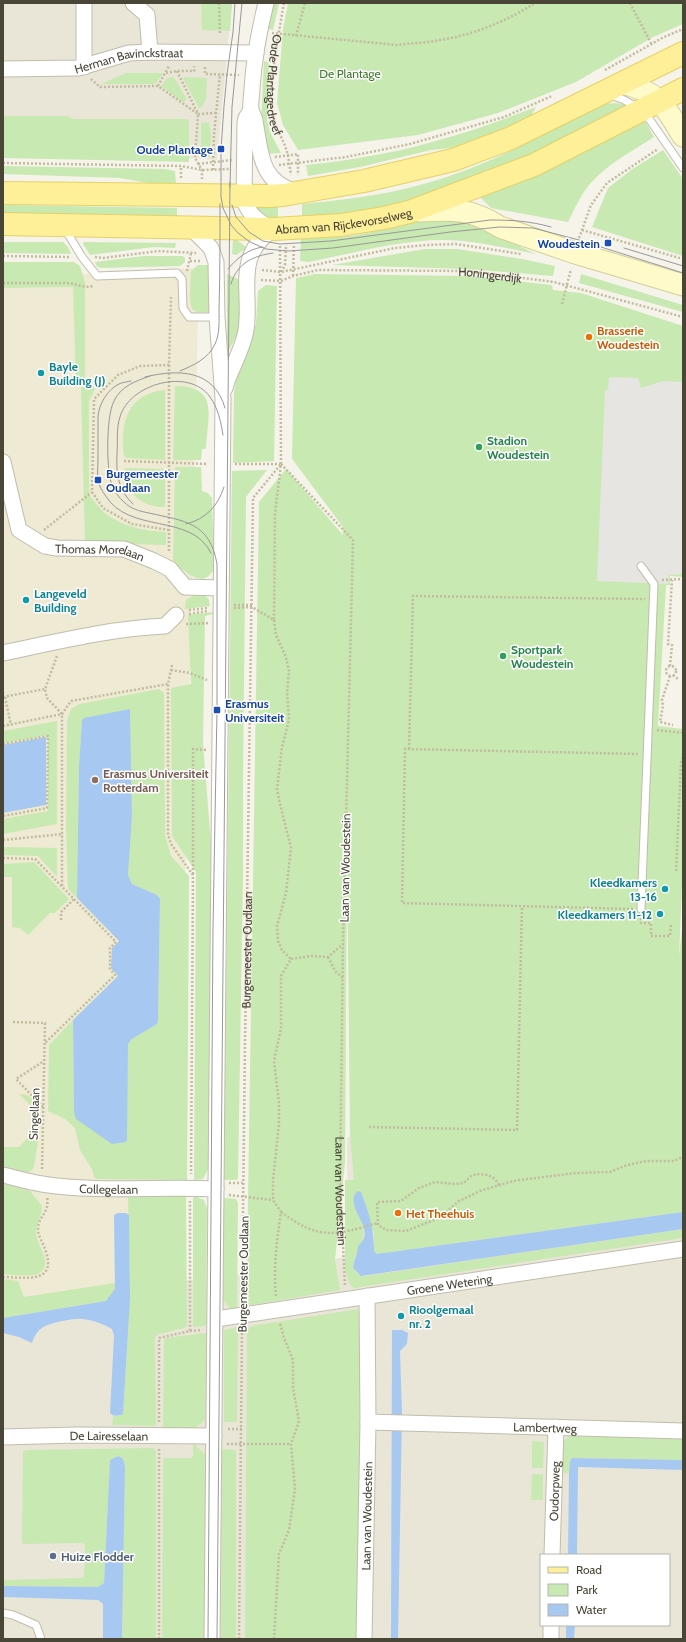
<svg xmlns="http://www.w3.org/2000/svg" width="686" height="1642" font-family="Cabin,sans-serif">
	<rect width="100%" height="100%" fill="#f5f3ea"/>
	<path fill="#e9e6d8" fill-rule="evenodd" d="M3,3H232L217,160L3,145Z
		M683,925V1639H3V1307L348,1257L347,1137L670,1146ZM541,1555H669V1625H541Z"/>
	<path fill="#eeead3" d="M199,268L176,1282L3,1305V278Z"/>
	<path fill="#c8e9b2" d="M201,3H232L230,31L202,30Z
		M273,3H279L273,30L268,29Z
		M288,3H683V24L653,37L576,82L498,113L418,135L298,150L283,125L277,103L283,29Z
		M264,61L268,62L269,65L267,120L270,132L281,153L265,154L261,123Z
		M126,73H162L163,74L155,84H101Z
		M174,77L186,98L185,101L183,102L161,86L167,78Z
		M185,77L206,78L207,79L206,99L201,108H199L183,78Z
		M617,103L628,106L526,157L383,211L302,218V204C340,200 379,196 416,186C481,170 543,135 602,104Z
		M536,107L531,116L495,132L451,148L431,150L360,167L308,176L306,165C356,160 405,151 453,136C481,128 509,117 536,107Z
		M3,116H68L73,119H187L189,121V162L3,158Z
		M642,116L654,137C631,152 607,164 589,185C580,196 574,210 568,222L491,208L479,196Z
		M209,122L211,133L210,157H201V123Z
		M663,150L683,179V256L592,227L608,188L631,170Z
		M3,166L165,169L175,171L176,186L148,183L120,178L3,174Z
		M3,205L177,208V216L3,214Z
		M278,205V219L267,220L255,209L256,207Z
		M454,213L535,254C506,248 477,241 448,240C402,239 354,253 309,262L300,261L301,239L352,236L400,226L425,218Z
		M236,239L247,248L236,255L232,254L233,240Z
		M3,242H63L68,247L71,254L3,253Z
		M84,242L176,243L175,248L154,247L90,255L83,244Z
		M425,249H457L522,259L555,266L553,276L468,269L332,265Z
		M144,256H183L185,258V262L180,266L101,268L97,267L95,262Z
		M3,262H74L80,266L85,282V383L76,384L73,287L3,288Z
		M198,265H209L213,312C207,312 198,314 193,310C188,304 191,279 191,271Z
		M227,274L242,281L239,331L227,354Z
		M315,274L467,276L552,285L553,290L581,293L683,326V577L670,576V585H666L658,726L683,729V862L679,956L683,921V1212L377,1254L374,1251V1232L360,1218C370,1242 356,1245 353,1268C356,1273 359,1276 365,1276L683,1229V1238L354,1288C348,1284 347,1276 345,1268V1180H354L350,1137L347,857L345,1162L335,1260L340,1290L251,1305L247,1302L248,1199L259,502L286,469L343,535V527L292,459L296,278Z
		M581,274L683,305V312L579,283Z
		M266,285L277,286L274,461L233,463L234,393L237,375L256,324L258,291Z
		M91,384L95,389L89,401V495C94,501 100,509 106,514C124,527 144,531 166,532V545L85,543L81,387Z
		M175,386C219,386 208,415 206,447L205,449H202L201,460H173Z
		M165,390V460L126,458C122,453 123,446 123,440C123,411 136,393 165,390Z
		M175,467H201L202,491L208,493L212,498L214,569C203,590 186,572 174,563L173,561Z
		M125,468L165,469V507C142,508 122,491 125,468Z
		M267,470L246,497L243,775V874L238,1177L237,1180H224L232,471Z
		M196,594L205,595L209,600L210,606L185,609L186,600Z
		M213,612V614L205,616L203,744L212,856L209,1168L203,1179L194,1180L196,872L172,836L171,688L191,684L188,615Z
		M159,689L164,693L165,835L171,856L189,876L187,1180L96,1179L94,1177L92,1169L80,1150L75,1128L65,1119L48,1111L49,1045L73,1020L74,1112L127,1082L128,1044L132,1039L157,1024L158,1021L160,899L157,895L132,884L128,875L132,816L130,709L82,720L79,766L77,898L68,889L66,825L67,721L71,709L80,704Z
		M57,721V824L3,834V819L48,811V735L3,743V731Z
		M3,847L57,848V877L38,856L3,855Z
		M34,862L69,899L55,913H50L28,935L20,928L12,927V877H3V864Z
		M19,1094C52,1094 36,1148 34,1167L32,1170L27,1173L3,1168V1147H19L34,1131L35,1110Z
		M3,1183L30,1191L42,1206C42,1215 36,1223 36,1233C37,1241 42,1249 44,1256C52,1282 18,1275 3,1274Z
		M128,1196H186L187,1326L184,1328L159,1334L155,1337L156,1425L154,1426L112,1425L113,1416H119L123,1414L130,1299Z
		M195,1196L204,1200L207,1208L206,1324L205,1326L195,1327L193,1326V1198Z
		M225,1198L236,1199L238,1203L237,1307L234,1309H231L223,1300L224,1199Z
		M3,1279L18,1281L24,1297L115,1283V1289L112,1294L106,1301L3,1318Z
		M358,1309L360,1320L358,1639H245L247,1331L251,1326Z
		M238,1327L237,1422H224V1330Z
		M206,1333H207L205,1420L195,1428L166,1429L163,1427L164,1340L165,1338Z
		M569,1436L683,1439V1460L572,1458L570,1461L569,1473H563L562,1471V1443Z
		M532,1441L544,1442L543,1468H532Z
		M193,1443L205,1454L204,1639H162L163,1461L164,1458H191L193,1456Z
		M153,1448L156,1451V1639H122L125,1467L121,1457L117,1456L110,1460L104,1583L98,1587L3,1586V1580L82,1578L84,1577L85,1545L82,1543L23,1544L22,1541L23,1452L26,1450Z
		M224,1449L236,1450V1639H221L222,1451Z
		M532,1474H543V1500H531Z"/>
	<path fill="#e6e5e1" d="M609,377L638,378L641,388L663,381L683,382V574L669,575L668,584L597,581L605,390H608Z"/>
	<path fill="#a6c8f1" d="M130,709L132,816L128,875L132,884L157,895L160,899L158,1021L157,1024L132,1039L128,1044L127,1140L126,1142L112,1144L76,1119L74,1112L73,1020L118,976L111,968L112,948L119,941L77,898L79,766L82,720L84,718Z
		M46,737V805L3,813V745Z
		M357,1191L361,1192C369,1213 374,1229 374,1251L377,1254L683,1212V1229L361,1276L353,1268C354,1260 358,1253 358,1246C379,1228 343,1210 357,1191Z
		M118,1213H126L129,1215L130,1299L123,1414C118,1416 114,1417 110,1413L114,1336L112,1329C103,1324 93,1320 82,1319C74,1318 49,1323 42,1328C37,1331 34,1337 32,1343L19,1337L3,1333V1318L106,1301L115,1289L114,1215Z
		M392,1330H402L408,1333L407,1344L400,1351L402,1413L398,1639H391Z
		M118,1456C124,1458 124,1462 125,1467L122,1639H103V1604L98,1600L3,1597V1586L98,1587L104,1583L110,1460Z
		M572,1458L683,1460V1470L578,1467L577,1555H568L569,1473L570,1461Z
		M566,1625H575L574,1639H566Z"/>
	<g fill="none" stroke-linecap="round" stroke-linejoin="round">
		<defs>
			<path id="lane" d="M610,95L622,99L643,110L683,168
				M65,229L82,257L97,276L177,273L182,279L183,308L189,317H217
				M641,909L654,584L641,566
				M3,1613L13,1615L36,1625L41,1639"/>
			<g id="street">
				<path d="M133,3L147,15L150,52"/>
				<path d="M266,3C259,31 254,59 252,88C252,95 250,103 251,110C252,114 255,117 255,121C261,152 259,182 297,192"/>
				<path d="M84,67V3"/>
				<path id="s5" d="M3,69L78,68L129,53L150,52L256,53"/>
				<path d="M251,110L246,118L245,123L244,201C250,215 258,222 271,228"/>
				<path d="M192,229L211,248L216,262L217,317L223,399L212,1639"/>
				<path d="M225,388C230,369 243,350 246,330C252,292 233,255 274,229"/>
				<path id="s6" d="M3,462L19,530L45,546L57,548L124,549L154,561L170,569L185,587L221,588"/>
				<path d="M3,653C55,642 113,628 165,626L176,615"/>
				<path id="s7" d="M3,1175C16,1178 29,1182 42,1184C99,1193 158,1186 216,1189"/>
				<path id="s8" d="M216,1319L683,1249"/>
				<path id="s9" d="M368,1422L683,1431"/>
				<path id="s10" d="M3,1437L76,1435L214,1436"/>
				<path id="s11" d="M552,1555L556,1427"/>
				<path id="s12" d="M364,1639L368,1422L367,1296"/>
				<path d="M551,1639V1625"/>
			</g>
			<path id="secondary" d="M623,83C660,93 664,105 683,136
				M419,211C453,209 470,208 500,227L575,253L683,285"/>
			<g id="primary">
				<path d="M3,193L268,196L283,195L364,181L453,160L511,138L683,53"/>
				<path id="s13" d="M3,224L274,229L341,225L384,218L409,212L534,165L683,89"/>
			</g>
		</defs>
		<use href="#lane" stroke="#c1bcac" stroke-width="9"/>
		<use href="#street" stroke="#c1bcac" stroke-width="17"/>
		<use href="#secondary" stroke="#d5ce99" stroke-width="23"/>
		<use href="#primary" stroke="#e5d167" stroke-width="24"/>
		<g stroke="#c2bb9d" stroke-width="2.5" stroke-dasharray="2 2" stroke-linecap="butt">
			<path d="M219,3L220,34"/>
			<path id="s1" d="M284,3L275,54L272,84V111L275,125L284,143L288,155L291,175"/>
			<path d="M630,3L652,45"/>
			<path d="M272,33L397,45C411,43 426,43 440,40C473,35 507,21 535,3"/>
			<path d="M296,36L305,3"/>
			<path d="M205,67V74L239,75"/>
			<path d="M605,70L664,37L683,29"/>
			<path d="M177,71L198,114L216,113"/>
			<path d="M166,73L177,71H194V66"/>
			<path d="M91,79L100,87L158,86L198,114L195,158L202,170V179"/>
			<path d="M158,86L169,66"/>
			<path d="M275,157L298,154V175"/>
			<path d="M3,163L181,166L202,170L230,169"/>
			<path d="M198,164L232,160"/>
			<path d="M279,165L346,157L410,144L504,117L552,96"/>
			<path d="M213,170L214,135L220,74"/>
			<path d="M181,178V166"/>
			<path d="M582,230L683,259"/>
			<path d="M579,238L591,205L607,183L658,149"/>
			<path d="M3,256L70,257"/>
			<path d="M95,257L103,258L158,251L196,253"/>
			<path d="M190,261H202"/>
			<path d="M262,270L281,272L395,248L426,245L456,244L521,254"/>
			<path d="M187,271L191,253"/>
			<path d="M281,272L285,265L286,245"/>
			<path d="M293,276L294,244"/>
			<path id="s2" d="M261,280L281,281L293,276L318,270L467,271L554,282L683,317"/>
			<path d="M3,283H70L86,287L94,286"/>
			<path d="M562,304L571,269"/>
			<path d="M169,365V552"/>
			<path d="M124,461L208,464"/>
			<path d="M235,464H280"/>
			<path id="s3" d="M281,464L353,540L343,943L340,1184L345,1287"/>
			<path d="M44,530L92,492"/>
			<path d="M169,530L132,524L103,508L92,492L94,399L118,375L140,366L169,365L171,297"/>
			<path d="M662,580L683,579"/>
			<path d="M234,605H252"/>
			<path d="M234,608L252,607L274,620L275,513L281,464L280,245"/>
			<path d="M189,610L208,608"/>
			<path d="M189,614L208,611"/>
			<path d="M274,620L276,635L286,657L289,671L287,693L289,720L282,747L277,789L280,804L291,848L286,893L277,926L278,941L282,950L291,959"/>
			<path d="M186,624L209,623"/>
			<path d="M57,656L45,689L47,698L62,714V887"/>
			<path d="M172,665L168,684V835L171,844L193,875L191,1174"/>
			<circle cx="671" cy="671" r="5"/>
			<path d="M670,666L672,645L668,644L672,580"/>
			<path d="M171,670L190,673L207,680"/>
			<path d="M673,675L678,679"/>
			<path d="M670,676L662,700L663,706L660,722L673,725"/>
			<path d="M3,697L45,689"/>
			<path d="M5,697L11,725"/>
			<path d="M3,726L62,714L71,701L168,684"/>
			<path d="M657,730L683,733"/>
			<path d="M3,744L48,736L47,808L3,816"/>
			<path d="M409,749L413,596L645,599"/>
			<path d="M3,840L63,834"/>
			<path d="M3,858L35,859L116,942L110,948V969L115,975L45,1043"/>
			<path d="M676,871L681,763L683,757"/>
			<path d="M193,874V749L206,750"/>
			<path d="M633,909L402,903L405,749L639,754"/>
			<path d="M641,918V923H651V936H670L671,924"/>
			<path d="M61,920V912L74,899"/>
			<path d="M328,957L335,971L343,978"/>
			<path d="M13,1022L45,1023L42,1170"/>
			<path d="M43,1107L16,1079L44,1061"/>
			<path d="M369,1127L517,1130L522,906"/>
			<path d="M229,1183H244"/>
			<path d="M499,1185L495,1179L488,1175L477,1174L471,1176L464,1183L455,1184L435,1182L419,1188L401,1201L377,1202L378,1225L386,1230L406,1231L439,1218L459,1201L480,1191L513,1181L576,1173L610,1172L627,1165L646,1161H674L683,1157"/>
			<path d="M229,1195L273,1200"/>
			<path d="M281,1212C320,1241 335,1235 378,1223"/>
			<path d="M3,1277C22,1277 57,1285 46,1252C44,1244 38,1237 38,1229C38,1215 50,1214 47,1197"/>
			<path d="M276,1296C273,1268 277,1240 281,1212L273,1200V1181L279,1123V1103L274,1061L281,1028V976L291,959L311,956L328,957L343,944"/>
			<path id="s4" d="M242,1301L245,1042L253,498L281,464"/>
			<path d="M190,1331L202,1330"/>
			<path d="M159,1422V1338L190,1331V1201"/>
			<path d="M228,1429H242"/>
			<path d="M227,1444H291"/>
			<path d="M159,1449V1639"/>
			<path d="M239,1639L242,1328"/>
			<path d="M274,1639L279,1554L289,1530L295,1489L291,1444L299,1421L293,1388V1360L284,1338L280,1323"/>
		</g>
		<use href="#lane" stroke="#fff" stroke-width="7"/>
		<use href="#street" stroke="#fff" stroke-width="15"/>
		<use href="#secondary" stroke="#fffaca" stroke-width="21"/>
		<use href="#primary" stroke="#fef099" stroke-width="22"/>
		<path stroke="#989898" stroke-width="1" d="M235,3L233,32L227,74L224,106L221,149V197L223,208L231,225L238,233L250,242L266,249L288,251L333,248L450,232L500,227L533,228L579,240L683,273
			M230,187L232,107L242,3
			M232,205L236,217L249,232L263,241L280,244L331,241L490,220C511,220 530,221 551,227
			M624,248L683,266
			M228,269C237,258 248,249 263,247
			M231,284C237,263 253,256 273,253
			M180,371C194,365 208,359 215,344C220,334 219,320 219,310C220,275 220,240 220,204
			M150,376C136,381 121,386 114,401C106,416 106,470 112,485C115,492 119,498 124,502C131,509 139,511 149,513C184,521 210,522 217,564V710L213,927L208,1639
			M145,377C178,369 214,369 225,408
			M131,381C127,382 123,382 119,384C108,389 99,404 98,416C98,431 98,445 98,459C98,466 97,474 98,481C99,485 102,491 105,495C129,535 191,512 211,553
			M133,504C118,490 116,473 117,454C118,442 116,428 120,417C129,384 189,367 210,397C218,408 221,422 223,435
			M186,524C206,519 218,506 224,487
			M217,1639L230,182"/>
	</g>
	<g fill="#1a4fb4" stroke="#fff" stroke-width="1.5">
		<rect x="217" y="145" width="8" height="8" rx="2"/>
		<rect x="604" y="239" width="8" height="8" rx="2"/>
		<rect x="94" y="476" width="8" height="8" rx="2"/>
		<rect x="213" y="706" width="8" height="8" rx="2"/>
	</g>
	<g fill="#e8710a" stroke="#fff" stroke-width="1.5">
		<circle cx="589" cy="337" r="4"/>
		<circle cx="398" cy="1213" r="4"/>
	</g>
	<g fill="#0f9aa8" stroke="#fff" stroke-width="1.5">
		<circle cx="41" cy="373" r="4"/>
		<circle cx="26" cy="600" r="4"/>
		<circle cx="665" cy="889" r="4"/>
		<circle cx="660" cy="914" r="4"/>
		<circle cx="401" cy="1316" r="4"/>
	</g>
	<g fill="#2e9e5b" stroke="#fff" stroke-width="1.5">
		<circle cx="479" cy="447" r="4"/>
		<circle cx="503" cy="656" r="4"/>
	</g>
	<circle fill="#8d6e63" stroke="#fff" stroke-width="1.5" cx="95" cy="780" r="4"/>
	<circle fill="#5c6f8a" stroke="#fff" stroke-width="1.5" cx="53" cy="1556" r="4"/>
	<g text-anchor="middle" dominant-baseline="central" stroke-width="3" stroke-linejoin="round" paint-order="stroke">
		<g font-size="12" fill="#494537" stroke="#fff">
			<text stroke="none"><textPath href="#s5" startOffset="127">Herman Bavinckstraat</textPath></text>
			<text stroke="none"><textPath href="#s1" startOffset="83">Oude Plantagedreef</textPath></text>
			<text stroke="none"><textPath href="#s13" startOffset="341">Abram van Rijckevorselweg</textPath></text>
			<text stroke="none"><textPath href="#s2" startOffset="231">Honingerdijk</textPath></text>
			<text stroke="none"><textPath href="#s6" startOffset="156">Thomas Morelaan</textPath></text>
			<text transform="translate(345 868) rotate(-89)">Laan van Woudestein</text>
			<text stroke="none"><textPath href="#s4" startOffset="351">Burgemeester Oudlaan</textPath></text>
			<text transform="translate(34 1114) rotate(-88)">Singellaan</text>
			<text stroke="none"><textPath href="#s7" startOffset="107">Collegelaan</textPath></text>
			<text stroke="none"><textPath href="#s3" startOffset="756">Laan van Woudestein</textPath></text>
			<text transform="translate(243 1274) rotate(-89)">Burgemeester Oudlaan</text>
			<text stroke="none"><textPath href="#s8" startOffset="236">Groene Wetering</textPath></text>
			<text stroke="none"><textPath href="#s9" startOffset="177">Lambertweg</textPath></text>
			<text stroke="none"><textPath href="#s10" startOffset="106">De Lairesselaan</textPath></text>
			<text stroke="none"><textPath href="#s11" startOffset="64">Oudorpweg</textPath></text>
			<text stroke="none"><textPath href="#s12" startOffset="123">Laan van Woudestein</textPath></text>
		</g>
		<g font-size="12" fill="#3d7c2a" stroke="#fff">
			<text x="350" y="73">De Plantage</text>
		</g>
		<g font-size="12" font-weight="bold" fill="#164399" stroke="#fff" text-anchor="end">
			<text x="213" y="149">Oude Plantage</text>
			<text x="600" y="243">Woudestein</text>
			<text x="106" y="473" text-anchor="start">Burgemeester<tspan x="106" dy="14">Oudlaan</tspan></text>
			<text x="225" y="703" text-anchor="start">Erasmus<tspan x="225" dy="14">Universiteit</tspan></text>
		</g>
		<g font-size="12" font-weight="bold" fill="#c56008" stroke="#fff" text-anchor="start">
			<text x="597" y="330">Brasserie<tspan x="597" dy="14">Woudestein</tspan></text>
			<text x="406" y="1213">Het Theehuis</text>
		</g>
		<g font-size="12" font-weight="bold" fill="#0d838f" stroke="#fff" text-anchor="start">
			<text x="49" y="366">Bayle<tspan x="49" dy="14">Building (J)</tspan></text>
			<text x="34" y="593">Langeveld<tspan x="34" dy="14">Building</tspan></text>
			<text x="657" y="882" text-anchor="end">Kleedkamers<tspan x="657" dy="14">13-16</tspan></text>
			<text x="652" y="914" text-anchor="end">Kleedkamers 11-12</text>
			<text x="409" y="1309">Rioolgemaal<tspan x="409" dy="14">nr. 2</tspan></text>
		</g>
		<g font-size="12" font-weight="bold" fill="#27864d" stroke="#fff" text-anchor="start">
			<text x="487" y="440">Stadion<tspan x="487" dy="14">Woudestein</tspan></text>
			<text x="511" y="649">Sportpark<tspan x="511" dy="14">Woudestein</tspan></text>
		</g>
		<g font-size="12" font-weight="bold" fill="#785e54" stroke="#fff" text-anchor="start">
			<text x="103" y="773">Erasmus Universiteit<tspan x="103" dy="14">Rotterdam</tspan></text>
		</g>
		<g font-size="12" font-weight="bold" fill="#4e5e75" stroke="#fff" text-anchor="start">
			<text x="61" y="1556">Huize Flodder</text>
		</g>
	</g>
	<rect width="686" height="1642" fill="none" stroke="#494537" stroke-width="8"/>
	<rect x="540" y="1554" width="130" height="72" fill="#ffffff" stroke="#b6b5af"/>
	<rect x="548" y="1567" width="20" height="6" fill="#fef099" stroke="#b6b5af"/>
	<text x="576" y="1574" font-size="12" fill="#494537">Road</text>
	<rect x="548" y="1584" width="20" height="12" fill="#c8e9b2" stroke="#b6b5af"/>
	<text x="576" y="1594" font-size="12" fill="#494537">Park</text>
	<rect x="548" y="1604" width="20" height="12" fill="#a6c8f1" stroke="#b6b5af"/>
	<text x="576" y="1614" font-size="12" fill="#494537">Water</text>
</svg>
